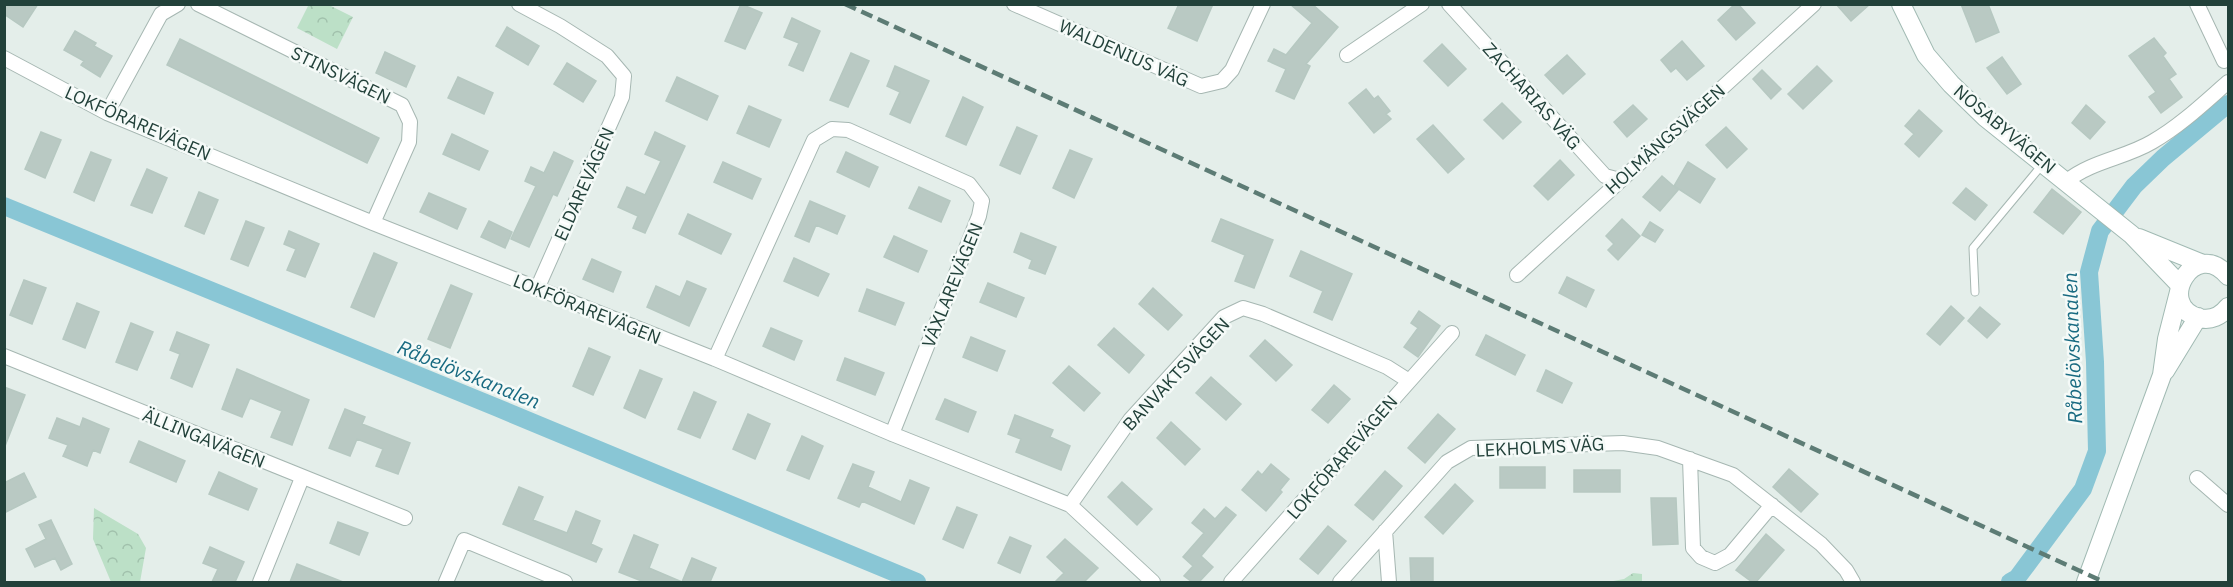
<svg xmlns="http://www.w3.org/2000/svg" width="2233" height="587" font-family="'IBM Plex Sans',sans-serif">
	<defs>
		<pattern id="forest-crowns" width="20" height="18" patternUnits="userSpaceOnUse" patternTransform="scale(1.5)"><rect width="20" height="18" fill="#bce0c7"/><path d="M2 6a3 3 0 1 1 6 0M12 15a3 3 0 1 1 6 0" fill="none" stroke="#a1c1ac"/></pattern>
	</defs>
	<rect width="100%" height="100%" fill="#e4eeea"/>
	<path fill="url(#forest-crowns)" d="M309,4L329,5L353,17L337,49L297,28Z
		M94,508L138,534L146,548L140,582H111L93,539Z
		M1633,573L1642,574V582H1608L1624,579Z"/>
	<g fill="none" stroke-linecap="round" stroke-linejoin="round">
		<path stroke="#89c6d5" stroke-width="18" d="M4,206L498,408L917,582
			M2010,582L2017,578L2083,489L2097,451L2095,362L2089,272L2100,231L2134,186L2163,158L2228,104"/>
	</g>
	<path fill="#b9c9c3" stroke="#b6c8c1" stroke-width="1.5" d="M4,4H38L23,27L4,14Z
		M741,4L762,13L745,49L725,41Z
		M1179,4H1213L1197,41L1168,28Z
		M1290,4H1312L1338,27L1306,64L1310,66L1294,99L1276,91L1286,69L1268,61L1274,49L1286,55L1312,23Z
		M1735,4H1738L1755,23L1736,40L1718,20Z
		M1836,4H1870L1851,21Z
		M1961,4H1988L1999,32L1976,42Z
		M792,18L820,31L803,71L789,65L799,43L784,37Z
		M507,27L539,46L528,65L496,46Z
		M75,31L96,43L94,46L112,56L100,77L81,65L84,61L64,50Z
		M2154,38L2166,53L2163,56L2176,74L2169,79L2182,97L2161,113L2149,97L2156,92L2129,56Z
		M180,39L379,138L367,163L167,65Z
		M1682,41L1704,66L1687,80L1676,68L1671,72L1661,60Z
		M1442,44L1466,69L1448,86L1424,61Z
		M385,52L415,66L406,87L376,73Z
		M851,53L869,61L848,107L830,100Z
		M1567,55L1585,74L1563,94L1545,75Z
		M2002,57L2021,84L2007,94L1987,68Z
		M567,63L596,81L583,102L554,84Z
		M895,66L929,81L910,123L890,114L900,92L887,86Z
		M1817,66L1832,81L1803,109L1788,94Z
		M1762,70L1781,89L1771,99L1753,79Z
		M458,77L493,93L484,114L448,98Z
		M677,77L718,96L707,120L666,101Z
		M1366,89L1374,99L1378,96L1390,111L1386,114L1391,119L1374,133L1349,103Z
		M963,97L983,107L966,145L946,136Z
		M1502,103L1521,122L1503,139L1484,120Z
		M1633,105L1647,119L1627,137L1614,122Z
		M2086,105L2105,122L2090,139L2072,123Z
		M749,106L781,120L769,147L737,133Z
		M1919,110L1942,131L1919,157L1905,144L1914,134L1905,126Z
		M1433,125L1464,159L1448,173L1417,139Z
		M1017,127L1037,136L1020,174L1000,165Z
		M1726,127L1747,149L1727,168L1706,145Z
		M41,132L61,140L45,178L25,169Z
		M655,132L685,146L645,233L633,228L638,216L618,207L627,187L645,195L661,161L645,154Z
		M452,134L488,151L479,170L443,154Z
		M1070,150L1092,159L1074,198L1053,188Z
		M91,152L111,160L94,201L74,192Z
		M554,152L573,161L557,196L553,194L529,247L511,239L536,186L525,181L531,167L544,173Z
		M846,152L878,167L869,187L837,172Z
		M1560,160L1574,175L1548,200L1534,186Z
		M723,162L761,179L752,199L714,182Z
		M1688,162L1715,179L1700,203L1674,186Z
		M147,169L167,178L152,213L131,205Z
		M1662,176L1678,190L1660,211L1643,197Z
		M919,187L950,201L941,222L909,208Z
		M1966,188L1987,205L1975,220L1953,203Z
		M2052,189L2081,212L2063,234L2034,212Z
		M199,192L218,200L204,234L185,226Z
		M429,193L466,209L457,229L420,212Z
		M810,201L845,216L837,234L816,225L809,242L795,236Z
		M688,214L731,234L721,254L679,234Z
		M1221,219L1273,240L1254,288L1235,281L1245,255L1212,241Z
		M1622,219L1640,236L1618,260L1608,250L1614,244L1606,236Z
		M246,221L264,228L248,266L231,259Z
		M489,221L512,232L505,248L481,237Z
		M1650,222L1663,230L1655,242L1642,235Z
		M289,231L319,244L305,277L287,270L296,249L284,244Z
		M1021,233L1056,247L1045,274L1029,268L1032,260L1014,252Z
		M894,236L927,251L918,272L884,257Z
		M1301,251L1352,274L1332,320L1314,312L1323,291L1290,276Z
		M374,253L397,263L374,317L351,307Z
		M794,258L829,274L818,296L784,281Z
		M592,259L621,272L613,292L583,279Z
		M1567,277L1594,290L1586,307L1559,293Z
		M24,280L46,288L32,324L10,315Z
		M687,281L706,289L689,326L647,307L656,286L680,297Z
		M988,283L1024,298L1016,317L980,302Z
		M451,285L472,294L450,348L428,339Z
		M1153,288L1182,315L1168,330L1139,304Z
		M867,289L904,303L895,325L859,311Z
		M77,303L99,312L85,348L63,339Z
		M1951,306L1964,318L1940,345L1927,334Z
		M1980,307L2000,324L1987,338L1968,321Z
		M1419,311L1440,326L1418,357L1404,347L1418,328L1411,323Z
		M131,323L153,332L137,370L116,362Z
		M771,328L802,341L794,360L763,346Z
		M1114,328L1144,355L1129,373L1098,345Z
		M177,332L209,345L192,387L171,378L180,354L170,350Z
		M1486,335L1525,355L1515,375L1476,355Z
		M971,337L1005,351L997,371L963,357Z
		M1265,340L1292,365L1276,381L1250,356Z
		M589,348L610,357L593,395L573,386Z
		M845,358L884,373L875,395L837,380Z
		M1069,366L1100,393L1084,411L1053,383Z
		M237,369L309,400L292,445L271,437L282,411L250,398L242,417L222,409Z
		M640,370L662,379L645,418L624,408Z
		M1546,370L1572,383L1562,403L1537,391Z
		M1211,377L1241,404L1226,420L1196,393Z
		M1334,385L1350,399L1328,423L1312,410Z
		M4,387L25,395L5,446H4Z
		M694,392L716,402L700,438L678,429Z
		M945,399L976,412L968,432L936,419Z
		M345,409L365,417L362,424L410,443L398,474L376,466L383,449L357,439L350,456L329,448Z
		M748,414L770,424L755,459L733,449Z
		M1438,414L1455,429L1425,463L1408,448Z
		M1015,415L1053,430L1050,437L1070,446L1061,470L1016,452L1021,439L1008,434Z
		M57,418L80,427L83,418L109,429L100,453L93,450L87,466L63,456L68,445L49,438Z
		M1171,422L1200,449L1185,465L1157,438Z
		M802,436L823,446L809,479L787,470Z
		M139,441L185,461L176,482L130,462Z
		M853,464L874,472L868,487L901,502L910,480L929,488L914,524L862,501L859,507L838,498Z
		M1271,464L1289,479L1280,490L1282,492L1266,511L1242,490L1258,471L1262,475Z
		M1500,467H1545V488H1500Z
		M1789,469L1818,494L1801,512L1773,487Z
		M1574,470H1620V492H1574Z
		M1385,471L1402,486L1373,520L1355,505Z
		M219,472L257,489L248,510L209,494Z
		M24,473L36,497L4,513V483Z
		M1122,482L1152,509L1137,525L1108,497Z
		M1455,484L1473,501L1443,534L1425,517Z
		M519,487L543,497L533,520L567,533L576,511L600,521L591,544L602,549L596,562L503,524Z
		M1651,498H1676L1678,544L1653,545Z
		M957,507L977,515L963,548L943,539Z
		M1226,507L1236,515L1201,556L1213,567L1199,582H1192L1184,576L1193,566L1183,557L1204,533L1192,523L1204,509L1215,519Z
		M51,520L72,564L61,570L55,558L35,567L26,549L46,539L39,525Z
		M338,522L368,533L359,555L330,543Z
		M1328,526L1346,541L1318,574L1300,559Z
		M1766,534L1784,550L1756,582H1752L1736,570Z
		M634,535L658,545L649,568L682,582H644L619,572Z
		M1010,537L1031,546L1020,573L998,563Z
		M1065,539L1098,568L1084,582H1055L1064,573L1047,557Z
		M210,547L244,562L235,582H212L218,569L203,563Z
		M692,558L716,568L710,582H682Z
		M1410,558H1433V582H1411Z
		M297,564L343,582H290Z"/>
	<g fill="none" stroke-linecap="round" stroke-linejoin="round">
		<defs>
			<path id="lane" d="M1975,292L1973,248L2042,165"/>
			<path id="street" d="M198,4L402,105L410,122L409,142L373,223
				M519,4L560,26L607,56L624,76L622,97L537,289
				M1014,4L1201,86L1222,81L1232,70L1263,4
				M1449,4L1605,176L1620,180
				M2197,4L2224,61
				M1347,55L1422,4
				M4,58L107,113L373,223L715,359L892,434L1070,505L1153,582
				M107,113L161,14L178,4
				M2067,181C2092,161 2125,158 2152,142C2180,126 2204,103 2228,82
				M1517,275L1814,4
				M4,356L405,518
				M715,359L814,140L832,129L848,130L969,184L982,201L979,216L892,434
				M1690,459L1693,548L1701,557L1715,563L1730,555L1772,505
				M2197,478L2228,505
				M1070,505L1130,420L1224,317L1243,308L1263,314L1387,367L1409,381
				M1385,531L1389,582
				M260,582L302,478
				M446,582L464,540L565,582
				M1231,582L1452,333
				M1340,582L1447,462L1471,448L1623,443L1658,448L1733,475L1821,544L1846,570L1853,582"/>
			<path id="secondary" d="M1901,4L1926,55L1951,84L1986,118L2132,235L2180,285
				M2139,238L2203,264
				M2228,276C2195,236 2154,305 2199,318C2211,321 2221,316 2228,307
				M2165,371L2198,317
				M2086,582L2162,375L2167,339L2179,292"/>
		</defs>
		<use href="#lane" stroke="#a6b7b2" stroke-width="9"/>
		<use href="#street" stroke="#a6b7b2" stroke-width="16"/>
		<use href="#secondary" stroke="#a1bab3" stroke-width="20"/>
		<use href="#lane" stroke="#fff" stroke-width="7"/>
		<use href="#street" stroke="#fff" stroke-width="14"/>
		<use href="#secondary" stroke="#fff" stroke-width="18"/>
		<path stroke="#5d7c75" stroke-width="4.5" stroke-dasharray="12 6" stroke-linecap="butt" d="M845,4L2104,582"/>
	</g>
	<g text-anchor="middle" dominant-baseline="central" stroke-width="5" stroke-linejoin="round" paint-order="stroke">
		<g font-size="18" fill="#22413a" stroke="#f5faf8">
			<text transform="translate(1124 53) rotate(24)">WALDENIUS VÄG</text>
			<text transform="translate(341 75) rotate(26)">STINSVÄGEN</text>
			<text transform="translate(1532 96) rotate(48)">ZACHARIAS VÄG</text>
			<text transform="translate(138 123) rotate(24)">LOKFÖRAREVÄGEN</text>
			<text transform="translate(2005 129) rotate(40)">NOSABYVÄGEN</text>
			<text transform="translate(1665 139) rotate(-42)">HOLMÄNGSVÄGEN</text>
			<text transform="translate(584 184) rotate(-66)">ELDAREVÄGEN</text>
			<text transform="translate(952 285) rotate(-68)">VÄXLAREVÄGEN</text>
			<text transform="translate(587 309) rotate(22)">LOKFÖRAREVÄGEN</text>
			<text transform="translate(1176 374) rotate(-47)">BANVAKTSVÄGEN</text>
			<text transform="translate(204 438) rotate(22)">ÄLLINGAVÄGEN</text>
			<text transform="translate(1540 447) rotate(-3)">LEKHOLMS VÄG</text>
			<text transform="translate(1342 457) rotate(-49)">LOKFÖRAREVÄGEN</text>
		</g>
		<g font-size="20" font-style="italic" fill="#186a81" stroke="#f5faf8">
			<text transform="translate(2072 348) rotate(-92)">Råbelövskanalen</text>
			<text transform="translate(469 374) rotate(22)">Råbelövskanalen</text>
		</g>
	</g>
	<rect width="2233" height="587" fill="none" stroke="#22413a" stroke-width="12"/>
</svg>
